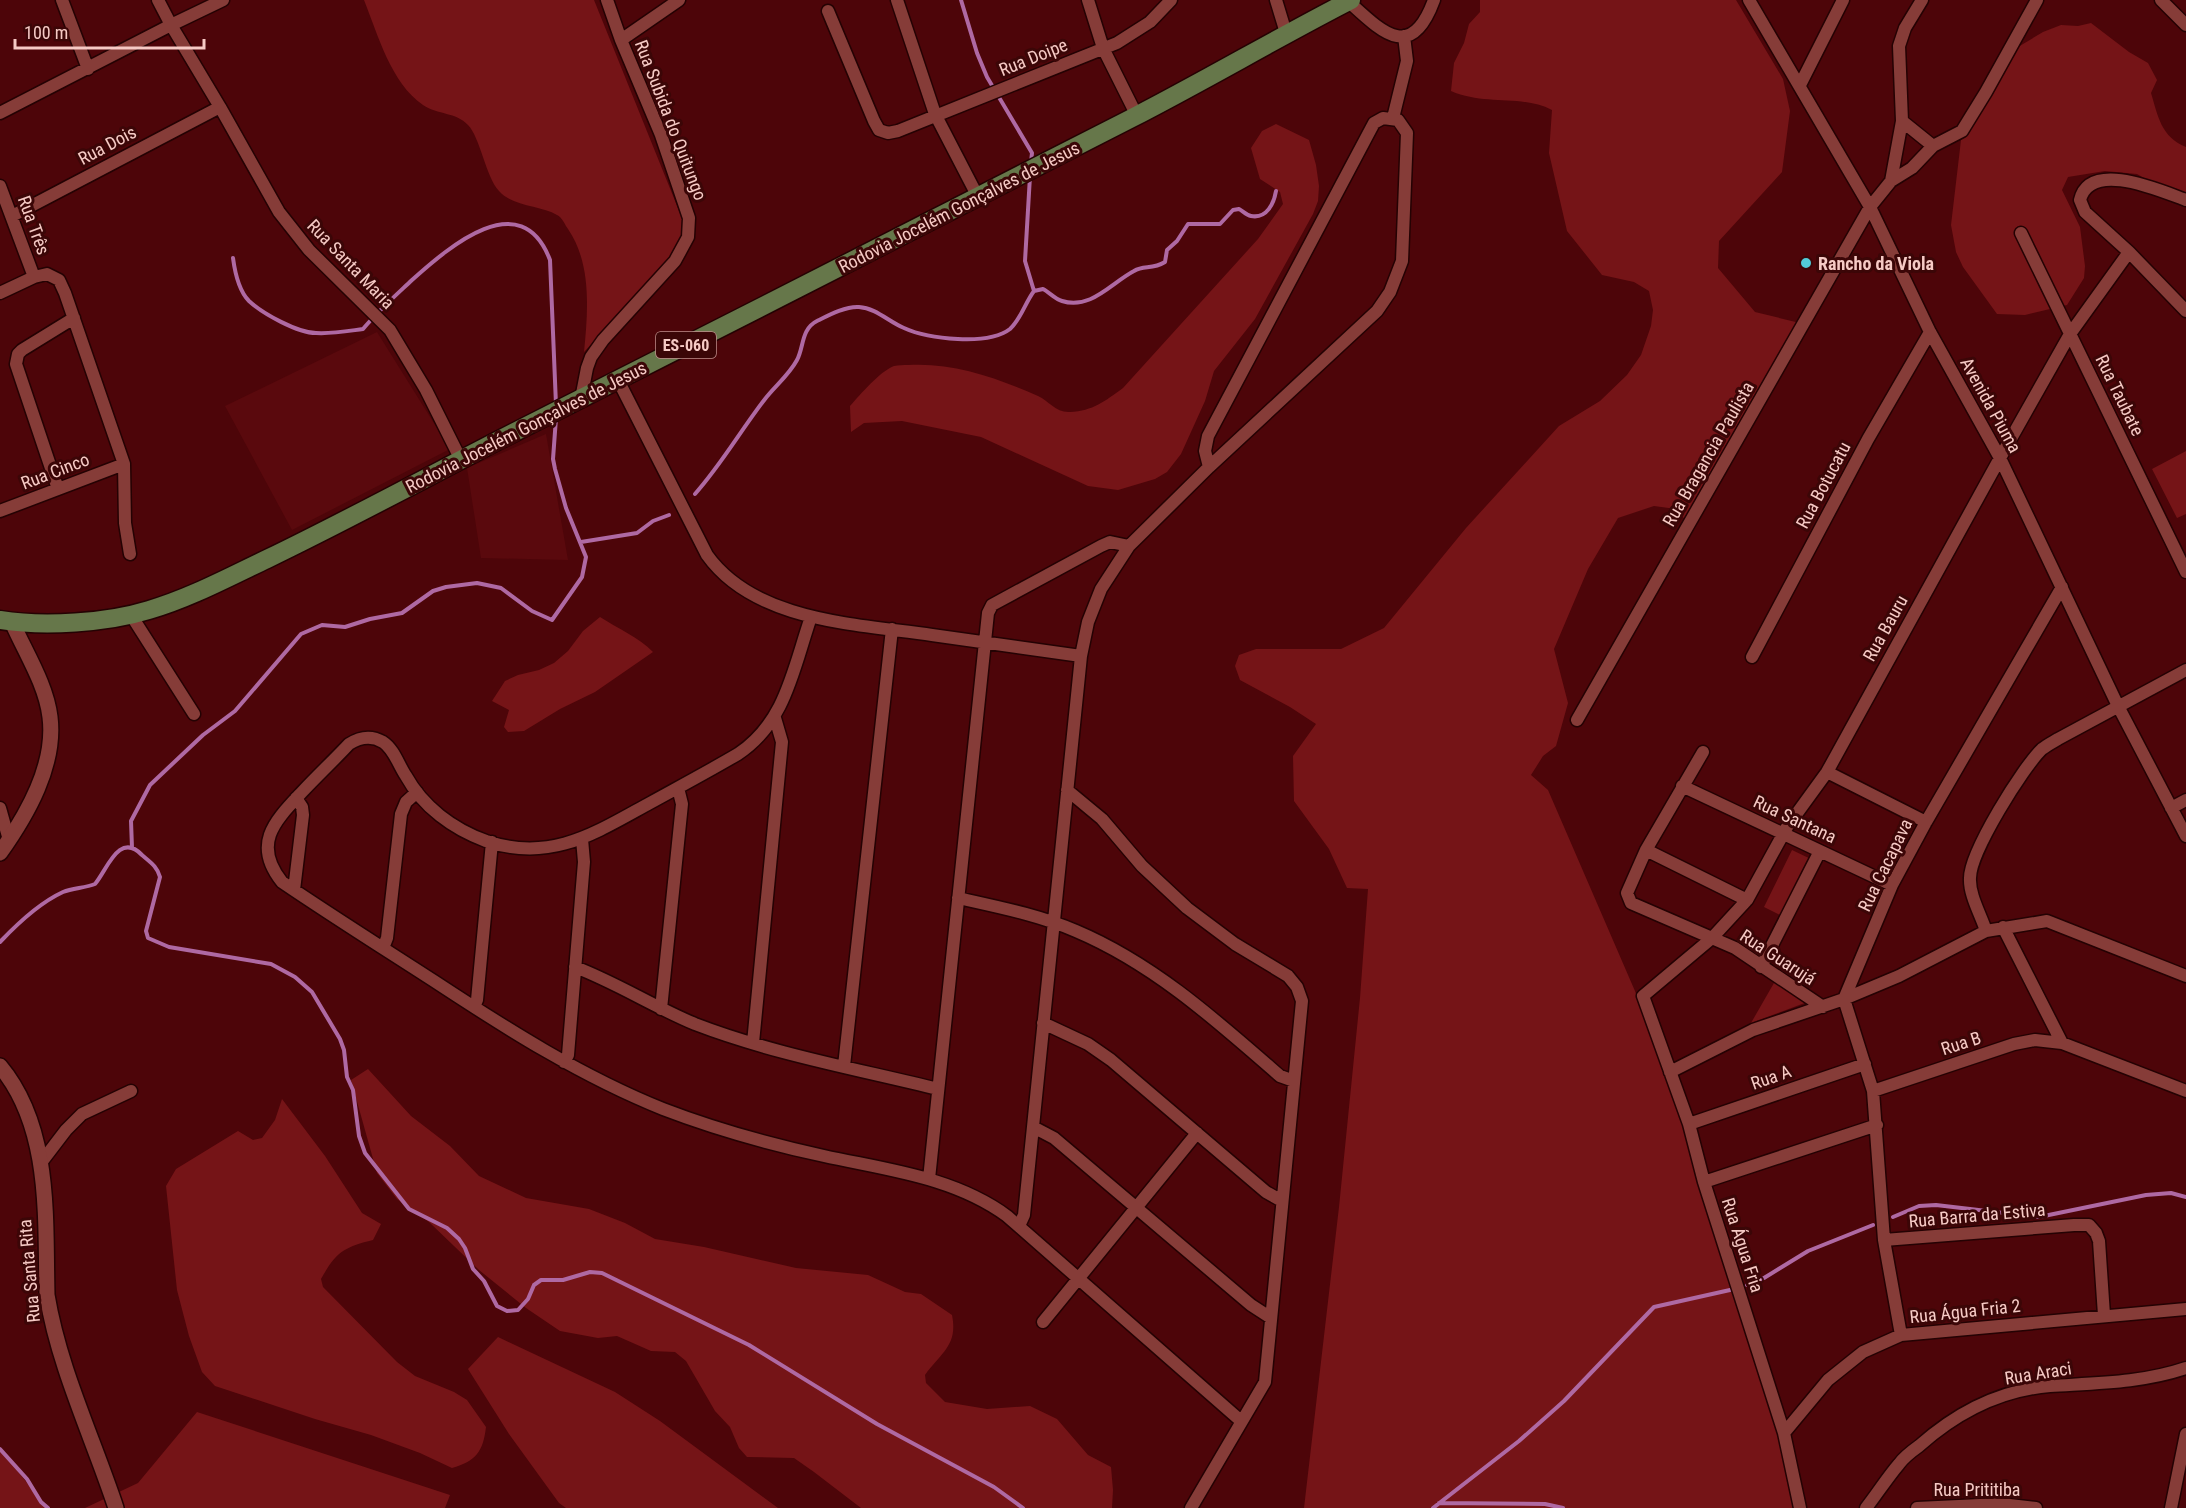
<svg xmlns="http://www.w3.org/2000/svg" width="2186" height="1508" font-family="'Roboto Condensed',sans-serif">
	<rect width="100%" height="100%" fill="#4d0509"/>
	<path fill="#5a090d" d="M377,332L450,449L292,530L225,406Z
		M546,434L568,560L481,558L467,468Z"/>
	<path fill="#751417" d="M364,0H594L690,238L584,352C588,312 592,264 568,229C565,225 562,217 557,215C541,205 513,207 499,191C486,177 480,137 468,125C456,112 438,115 423,105C391,83 378,35 364,0Z
		M1480,0H1736L1783,79L1790,111L1782,172L1719,241L1718,268L1755,312L1804,324L1694,530L1676,509L1654,506L1618,518L1588,569L1554,649L1568,703L1556,746L1543,756L1531,775L1548,790L1638,998L1712,1202L1757,1348L1795,1508H1304L1339,1207L1360,998L1368,889L1347,888L1329,849L1294,801L1293,756L1316,724L1290,707L1240,680L1235,666L1239,655L1256,649H1341L1384,628L1466,528L1559,426L1600,401L1627,375L1641,355L1651,326L1653,310L1649,291L1634,282L1602,275L1567,231L1549,153L1552,110C1520,94 1485,106 1451,91L1454,63L1464,43L1469,24L1480,12Z
		M2091,23L2129,52L2148,63L2157,80L2151,93C2158,116 2161,137 2186,147V202L2137,174L2105,171L2068,177L2062,190L2080,227L2085,266L2084,278L2067,305L2025,315L1997,314L1963,267L1956,252L1951,225L1961,140L2018,47L2043,32L2061,25L2078,26Z
		M1276,124L1309,140L1316,165L1319,186L1318,201L1313,214L1255,319L1214,371L1205,401L1181,454L1167,472L1155,479L1118,490L1088,486L981,437L902,421L864,423L851,432L850,406C861,394 879,372 894,366C898,365 904,365 908,365C952,362 998,378 1038,396C1049,401 1056,413 1070,412C1093,411 1105,401 1123,388L1258,239L1283,204L1280,192L1260,179L1251,148L1262,131Z
		M2186,451V514L2177,518L2152,469Z
		M600,617C617,628 640,638 653,652L595,692L560,709L524,731L508,732L504,727L509,710L492,701L505,681L518,675L539,670L554,663L568,651L583,631Z
		M1792,850L1815,861L1786,918L1764,907Z
		M1778,976L1818,998L1751,1023Z
		M368,1069L411,1116L450,1146L479,1176L526,1198L589,1209L625,1223L655,1239L704,1247L796,1268L868,1275L905,1292L921,1294L952,1315C958,1345 942,1352 925,1375L926,1383L945,1402L987,1409L1030,1406L1057,1419L1088,1455L1111,1467L1113,1490L1112,1508H861L814,1472L794,1458L747,1457L739,1448L730,1427L715,1411L686,1361L675,1352L651,1351L617,1336L598,1338L560,1331L526,1308L479,1270L429,1222L397,1199L377,1173L351,1080Z
		M282,1099L325,1156L362,1213L381,1224L373,1240C344,1247 336,1252 321,1279L323,1287L397,1362L415,1376L454,1392L467,1400L486,1427C483,1452 476,1461 452,1468L420,1453L371,1435L315,1419L215,1386L202,1372L189,1336L177,1290L166,1186L176,1169L238,1131L253,1140L262,1138L275,1120Z
		M498,1337L615,1392L660,1421L778,1508H566L559,1503L509,1434L468,1369Z
		M197,1412L450,1495L445,1508H85L138,1483Z
		M0,1449L47,1508H0Z"/>
	<g fill="none" stroke-linecap="round" stroke-linejoin="round">
		<path stroke="#af69a3" stroke-width="4" d="M961,0L977,53L987,77L1032,153L1031,162
			M1030,176L1025,261L1034,291
			M233,258C235,273 239,291 249,301C263,314 298,333 316,333C332,334 348,331 363,329C378,311 395,296 412,280C449,247 521,184 550,260L556,405
			M695,494C721,465 741,430 765,399C775,386 789,375 797,360C804,347 801,329 817,321C829,315 846,306 859,307C876,308 889,322 904,328C928,339 988,346 1010,329C1021,319 1025,303 1034,291L1043,289C1049,292 1055,299 1062,301C1091,310 1111,283 1134,271C1144,265 1152,270 1165,262L1167,250L1177,241L1188,224H1220L1233,210L1239,209C1243,211 1246,215 1251,216C1267,219 1274,203 1276,191
			M581,542L637,533L653,521L669,515
			M132,848L131,821L150,785L203,735L235,711L301,634L322,625L345,627L370,619L402,613L433,591L446,587L477,583L501,588L532,611L552,620L582,577L586,557L566,508L555,469L553,459L556,418
			M0,942C18,923 39,903 63,892C73,888 85,888 95,884C107,870 119,831 142,855C150,862 157,866 160,877L146,931L148,938L169,947L271,964L295,977L312,992L340,1039L344,1050L347,1077L353,1090L359,1136L365,1153L409,1209L447,1228L459,1239L465,1248L473,1269L484,1281L497,1306L507,1311L518,1310L528,1299L534,1285L541,1280H563L590,1272L602,1273L749,1345L877,1424L994,1487L1023,1508
			M1893,1217L1919,1206L1936,1205L2039,1217L2146,1195L2171,1193L2186,1197
			M1747,1285L1764,1278L1808,1251L1873,1225
			M0,1449L27,1479L41,1502L48,1508
			M1439,1503L1545,1504L1563,1508
			M1433,1508L1519,1441L1564,1401L1654,1307L1730,1290"/>
		<defs>
			<path id="minor" d="M62,0L88,69
				M158,0L171,25L220,107L279,212L309,250L390,330L426,390L461,460
				M897,0L935,114L978,197
				M1088,0L1103,48L1137,116
				M1276,0L1286,33
				M1749,0L1870,207L1930,332L2000,458L2118,706L2186,836
				M2161,0L2186,25
				M1348,1C1382,32 1411,63 1434,0
				M828,11L874,121L879,130L888,133L898,131L1117,43L1150,22L1171,0
				M621,40L679,0
				M1800,85L1843,0
				M0,113L171,25L223,0
				M1393,118L1407,61L1404,36
				M1902,121L1933,146
				M1891,181L1902,121L1899,46L1905,28L1922,0
				M0,186L34,277
				M2186,200C2161,191 2090,159 2080,200L2085,212L2129,252L2186,311
				M12,216L220,107
				M2021,233L2186,572
				M0,293L34,277L47,274L59,280L65,293L124,464L125,523L130,554
				M618,380L707,555C755,622 857,624 932,635C982,642 1031,649 1081,656
				M581,399L587,368L591,357L603,340L675,261L688,237L689,218L661,135L621,40L607,0
				M58,489L16,364L18,354L22,350L74,318
				M0,511L124,464
				M131,615L194,714
				M811,617C793,669 786,722 738,754C709,771 679,787 650,803C595,833 551,863 486,841C453,829 423,807 406,776C399,766 394,749 383,742C371,735 360,737 349,744C334,760 318,775 303,791C276,820 251,843 282,882C332,916 383,948 434,981C507,1029 581,1076 663,1109C715,1129 769,1144 824,1156C887,1170 954,1177 1007,1216L1241,1421
				M1752,657L1868,439L1930,332
				M1577,720L1870,207L1891,181L1912,168L1933,146L1962,131L1986,92L2037,0
				M1703,752L1646,850L1627,893L1631,903L1735,948L1823,1007
				M1827,772L1926,822
				M1682,786L1892,885
				M1067,790L1102,819L1142,866L1187,908L1235,944L1288,976L1297,987L1302,1001L1265,1382L1191,1508
				M0,808L9,840
				M2171,808L2186,800
				M1646,850L1747,900
				M294,890L303,815L302,807L296,798
				M958,898C998,907 1039,915 1076,931C1154,964 1217,1021 1280,1076L1294,1081
				M2003,927L2062,1043L2186,1091
				M1986,931C1981,915 1969,895 1970,878C1970,852 2023,767 2042,749C2047,745 2053,742 2058,739L2186,670
				M383,948L387,938L401,814L406,802L417,792
				M575,967C617,983 654,1007 695,1024C773,1054 857,1069 938,1089
				M1761,967L1820,851
				M474,1007L477,1000L492,842
				M661,1009L682,804L678,788
				M1043,1023L1088,1044L1111,1060L1266,1192L1282,1201
				M753,1043L782,742L775,718
				M564,1062L568,1055L584,862L582,839
				M844,1066L892,629
				M1670,1072L1753,1030L1844,999L1892,885L1926,822L2062,587
				M1873,1091L2014,1044L2035,1040L2062,1043
				M1689,1124L1865,1064
				M1033,1127L1054,1138L1251,1305L1271,1318
				M40,1164L66,1130L82,1114L131,1091
				M929,1179L988,613L992,605L1101,546L1110,542L1129,546
				M1704,1182L1877,1125
				M1019,1226L1024,1215L1081,656L1088,622L1101,589L1129,546L1209,467L1377,311L1390,292L1402,261L1407,133L1398,120L1383,118L1374,123L1208,436L1205,451L1209,467
				M1884,1240L2074,1225H2089L2096,1233L2099,1241L2104,1315
				M1043,1322L1197,1133
				M1901,1335L1884,1240L1873,1091L1844,999L1899,976L1986,931L2047,921L2186,976
				M1784,1433L1828,1380L1863,1352L1901,1335L2186,1309
				M1800,1508L1784,1433L1704,1182L1689,1124L1643,996L1712,938L1747,900L1787,827L1827,772L2000,458L2070,334L2129,252
				M1866,1508C1877,1494 1887,1478 1899,1464C1904,1457 1912,1451 1919,1446C1956,1413 2001,1390 2050,1386C2096,1383 2142,1383 2186,1368
				M1917,1508L2001,1504L2036,1508
				M2171,1508L2186,1434"/>
			<path id="tertiary" d="M0,853C27,815 56,765 50,717C46,684 25,652 12,622
				M0,1066C52,1128 45,1220 47,1295C59,1368 93,1438 116,1508"/>
			<path id="primary" d="M0,620C44,627 107,623 149,610C190,598 229,577 267,559C346,521 423,479 501,439C711,332 923,226 1132,118C1206,80 1277,38 1351,0"/>
		</defs>
		<use href="#minor" stroke="#240203" stroke-width="15"/>
		<use href="#tertiary" stroke="#240203" stroke-width="18"/>
		<use href="#primary" stroke="#240203" stroke-width="21"/>
		<use href="#minor" stroke="#863c38" stroke-width="12"/>
		<use href="#tertiary" stroke="#863c38" stroke-width="15"/>
		<use href="#primary" stroke="#66774a" stroke-width="18"/>
	</g>
	<circle fill="#52cbd8" stroke="#3b0607" stroke-width="2" cx="1806" cy="263" r="6"/>
	<g text-anchor="middle" dominant-baseline="central" stroke-width="6" stroke-linejoin="round" paint-order="stroke">
		<rect fill="#3b0607" stroke="#be8f8c" stroke-width="1.5" x="656" y="332" width="60" height="26" rx="4.5"/>
		<g font-size="16" font-weight="bold" fill="#f6cac5">
			<text x="686" y="345">ES-060</text>
		</g>
		<g font-size="18" fill="#f6cac5" stroke="#3b0607">
			<text transform="translate(1033 57) rotate(-22)">Rua Doipe</text>
			<text transform="translate(671 120) rotate(69)">Rua Subida do Quitungo</text>
			<text transform="translate(107 145) rotate(-28)">Rua Dois</text>
			<text transform="translate(959 207) rotate(-27)">Rodovia Jocelém Gonçalves de Jesus</text>
			<text transform="translate(34 225) rotate(70)">Rua Três</text>
			<text transform="translate(351 264) rotate(46)">Rua Santa Maria</text>
			<text transform="translate(2120 395) rotate(64)">Rua Taubate</text>
			<text transform="translate(1991 405) rotate(61)">Avenida Piuma</text>
			<text transform="translate(526 427) rotate(-27)">Rodovia Jocelém Gonçalves de Jesus</text>
			<text transform="translate(1708 454) rotate(-60)">Rua Bragancia Paulista</text>
			<text transform="translate(55 471) rotate(-21)">Rua Cinco</text>
			<text transform="translate(1823 485) rotate(-62)">Rua Botucatu</text>
			<text transform="translate(1885 628) rotate(-61)">Rua Bauru</text>
			<text transform="translate(1795 819) rotate(25)">Rua Santana</text>
			<text transform="translate(1885 865) rotate(-64)">Rua Cacapava</text>
			<text transform="translate(1778 957) rotate(33)">Rua Guarujá</text>
			<text transform="translate(1961 1043) rotate(-18)">Rua B</text>
			<text transform="translate(1771 1077) rotate(-19)">Rua A</text>
			<text transform="translate(1977 1215) rotate(-5)">Rua Barra da Estiva</text>
			<text transform="translate(1743 1245) rotate(72)">Rua Água Fria</text>
			<text transform="translate(29 1271) rotate(-95)">Rua Santa Rita</text>
			<text transform="translate(1965 1311) rotate(-6)">Rua Água Fria 2</text>
			<text transform="translate(2038 1373) rotate(-9)">Rua Araci</text>
			<text x="1977" y="1489">Rua Prititiba</text>
		</g>
		<g font-size="18" font-weight="bold" fill="#f6cac5" stroke="#3b0607" text-anchor="start">
			<text x="1818" y="263">Rancho da Viola</text>
		</g>
	</g>
	<path d="M15 39v9h189v-9" fill="none" stroke="#f6cac5" stroke-width="3"/>
	<text x="24" y="39" font-size="18" fill="#f6cac5" stroke="#3b0607" stroke-width="4.5" paint-order="stroke">100 m</text>
</svg>
